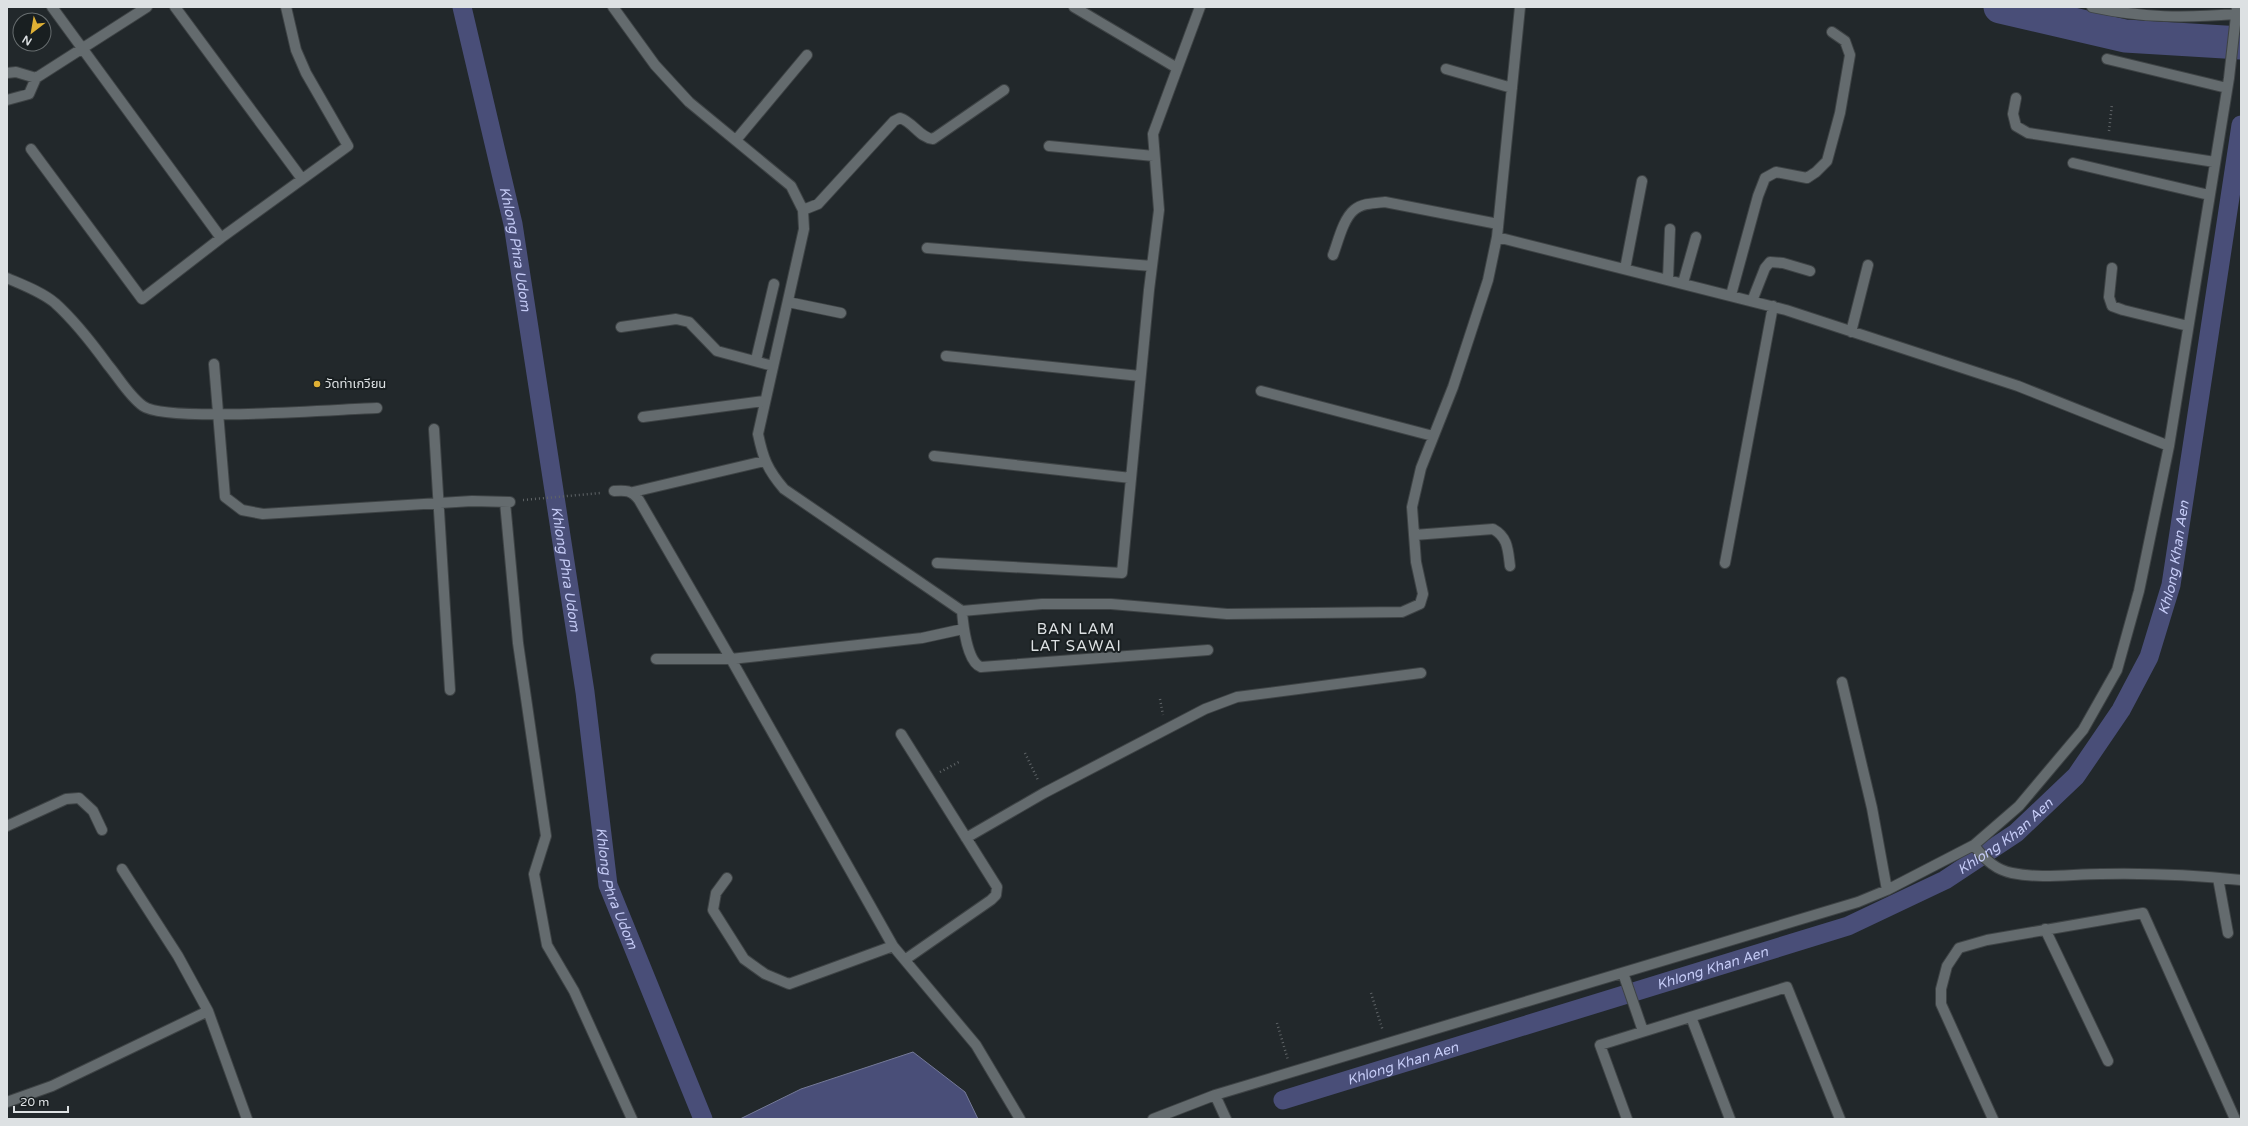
<svg xmlns="http://www.w3.org/2000/svg" width="2248" height="1126" font-family="'Varela Round','Noto Sans Thai',sans-serif">
	<rect width="100%" height="100%" fill="#22282b"/>
	<path fill="#494e78" stroke="#757a98" d="M913,1052L965,1092L978,1119H740L801,1089Z"/>
	<g fill="none" stroke-linecap="round" stroke-linejoin="round">
		<g stroke="#494e78" stroke-width="19">
			<path id="s1" d="M462,7L513,224L585,692L608,885L703,1119"/>
			<path id="s2" d="M1283,1100L1848,926L1945,880L2016,833L2076,776L2121,710L2149,657L2171,585L2241,125"/>
		</g>
		<path stroke="#494e78" stroke-width="33" d="M2000,7L2125,36L2241,43"/>
		<defs>
			<path id="minor" d="M52,7L221,238
				M175,7L302,179
				M613,7L655,65L689,102L791,186L803,210L804,229L758,434C763,458 767,469 784,489L962,611L1042,604H1111L1227,614L1402,612L1420,604L1423,594L1416,562L1412,507L1421,468L1453,387L1488,280L1497,237L1520,7
				M1074,7L1177,68
				M2092,7C2143,18 2185,18 2236,14
				M2107,59L2227,88
				M1446,69L1512,88
				M7,73L16,72L36,78L29,94L7,100
				M36,78L147,7
				M2016,98L2013,114L2016,126L2028,133L2215,162
				M736,140L807,55
				M1049,146L1154,156
				M31,149L142,299L221,238L348,146L306,73L296,50L286,7
				M2073,163L2209,195
				M803,210L818,204L894,121L900,118C913,122 920,138 933,139L1004,90
				M1497,237L1786,310L2018,386L2169,446
				M927,248L1152,266
				M1333,255C1338,242 1343,219 1354,210C1362,203 1375,203 1385,202L1498,224
				M2112,268L2109,297L2112,306L2123,310L2188,326
				M1625,269L1642,181
				M7,278C23,285 42,292 55,303C75,321 92,343 108,365C119,378 129,396 143,406C166,423 340,409 377,408
				M1668,279L1670,229
				M1683,283L1696,237
				M1731,295L1758,196L1765,178L1776,172L1807,178L1816,172L1827,161L1840,113L1850,55L1845,41L1832,32
				M1752,301L1765,268L1770,262L1783,263L1810,271
				M788,302L841,313
				M621,327L676,319L689,322L717,351L773,366
				M1851,332L1868,265
				M946,356L1140,376
				M756,360L774,284
				M214,364L225,497L242,510L263,514L472,501L510,502
				M1261,391L1433,436
				M643,417L764,401
				M434,429L450,690
				M934,456L1131,478
				M614,491C625,490 632,490 639,500L731,659L893,946L976,1045L1020,1119
				M633,492L764,461
				M505,502L518,643L546,836L534,874L547,945L574,991L632,1119
				M1414,535L1493,529C1508,537 1508,550 1510,566
				M937,563L1122,573L1149,290L1159,210L1153,134L1200,7
				M1725,563L1773,306
				M962,611C963,624 967,662 981,667L1208,650
				M656,659H731L922,638L963,629
				M1842,682L1872,808L1887,890
				M901,734L997,887L996,895L991,900L906,959
				M7,826L66,799L79,798L93,811L102,830
				M966,838L1044,793L1205,709L1237,697L1421,673
				M1974,845C1983,858 1996,870 2012,873C2041,879 2072,874 2101,874C2148,873 2194,875 2241,880
				M122,869L178,956L208,1011
				M727,878L716,893L713,910L744,959L765,974L789,984L893,946
				M2218,878L2228,933
				M2045,929L2108,1061
				M1623,973L1643,1031
				M1691,1017L1730,1119
				M7,1102L52,1086L208,1011L247,1119
				M1153,1119L1215,1095
				M1226,1119L1215,1095L1858,902L1887,890L1974,845L2019,806L2083,730L2117,670L2139,591L2169,446L2229,78L2237,7
				M1627,1119L1600,1045L1787,987L1840,1119
				M1993,1119L1941,1004V989L1947,966L1959,948L1987,940L2143,913L2235,1119"/>
		</defs>
		<use href="#minor" stroke="#3e4345" stroke-width="12"/>
		<path stroke="#5f6467" stroke-width="2.5" stroke-dasharray="1 3" stroke-linecap="butt" d="M2109,131L2112,104
			M523,500L601,493
			M1160,699L1163,715
			M1025,753L1038,780
			M940,772L959,762
			M1371,993L1383,1031
			M1277,1023L1288,1060"/>
		<use href="#minor" stroke="#646b6e" stroke-width="10"/>
	</g>
	<circle fill="#dfb034" stroke="#191f21" stroke-width="1.5" cx="317" cy="384" r="4"/>
	<g text-anchor="middle" dominant-baseline="central" stroke-width="4" stroke-linejoin="round" paint-order="stroke">
		<g font-size="13" fill="#dde1e3" stroke="#191f21" text-anchor="start">
			<text x="325" y="384">วัดท่าเกวียน</text>
		</g>
		<g font-size="14" font-style="italic" fill="#c5cbf6" stroke="#191f21">
			<text stroke="none"><textPath href="#s1" startOffset="248">Khlong Phra Udom</textPath></text>
			<text stroke="none"><textPath href="#s2" startOffset="1109">Khlong Khan Aen</textPath></text>
			<text stroke="none"><textPath href="#s1" startOffset="572">Khlong Phra Udom</textPath></text>
			<text stroke="none"><textPath href="#s2" startOffset="773">Khlong Khan Aen</textPath></text>
			<text stroke="none"><textPath href="#s1" startOffset="896">Khlong Phra Udom</textPath></text>
			<text stroke="none"><textPath href="#s2" startOffset="449">Khlong Khan Aen</textPath></text>
			<text stroke="none"><textPath href="#s2" startOffset="125">Khlong Khan Aen</textPath></text>
		</g>
		<g font-size="15" letter-spacing="1" fill="#dde1e3" stroke="#191f21">
			<text x="1076" y="629">BAN LAM<tspan x="1076" dy="17">LAT SAWAI</tspan></text>
		</g>
	</g>
	<rect width="2248" height="1126" fill="none" stroke="#dde1e3" stroke-width="16"/>
	<g transform="translate(32 32) rotate(211)"><circle r="19" fill="#191f21" stroke="#676d6f"/>
	<path d="M0-3L7 15L0 10L-7 15Z" fill="#dfb034"/>
	<text y="-6" font-size="11" font-weight="bold" text-anchor="middle" fill="#dde1e3">N</text>
	</g>
	<path d="M14 1106v6h54v-6" fill="none" stroke="#dde1e3" stroke-width="2"/>
	<text x="20" y="1106" font-size="12" fill="#dde1e3" stroke="#191f21" stroke-width="3" paint-order="stroke">20 m</text>
</svg>
